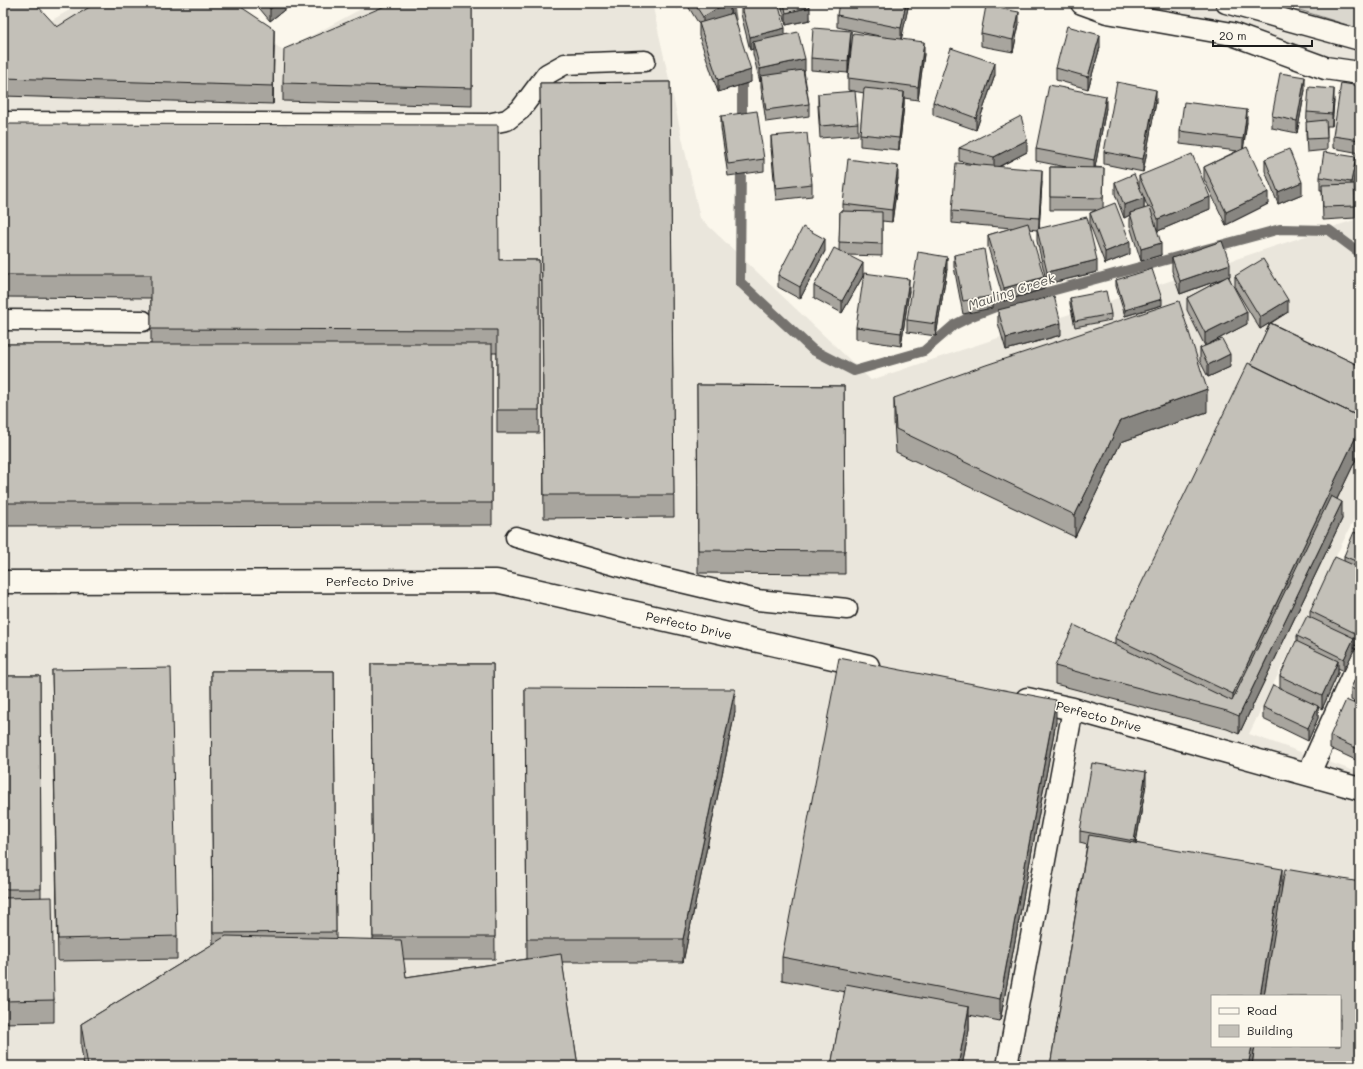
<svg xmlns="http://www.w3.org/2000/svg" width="1363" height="1069" font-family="Mali,sans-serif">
	<rect width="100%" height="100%" fill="#fbf7ec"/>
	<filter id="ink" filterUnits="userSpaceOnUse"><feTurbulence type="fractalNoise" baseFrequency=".025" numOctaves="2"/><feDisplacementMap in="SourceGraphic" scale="8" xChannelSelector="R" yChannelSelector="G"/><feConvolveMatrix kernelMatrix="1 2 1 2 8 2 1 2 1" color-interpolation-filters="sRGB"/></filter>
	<g filter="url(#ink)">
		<path fill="#eae6dc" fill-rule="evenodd" d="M3,3L45,24L82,3H225L283,51L372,3H652L700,218L871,380L1360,218V507L1249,734L1360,773V1066H3ZM1212,996H1340V1046H1212Z
			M1123,3H1360V63L1330,59L1232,22Z"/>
		<path fill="#dad7ce" stroke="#7b7a75" d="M1288,3H1360V29L1287,6Z"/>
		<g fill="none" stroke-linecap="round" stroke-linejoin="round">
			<path stroke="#74726e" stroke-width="10" d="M729,3L733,27
				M742,72V126
				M741,162L740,282L813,350L854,371L924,351L954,325L972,316L1003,304L1280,229L1329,230L1360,253"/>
			<defs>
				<path id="service" d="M1226,3L1360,40
					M3,122L487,124L507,120L520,110L547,74L565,64L645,61
					M3,320L143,321
					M516,537L639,572L757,600L847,609
					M1007,1066L1073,709"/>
				<path id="minor" d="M1082,3L1107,12L1232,34L1325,68L1360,73
					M3,582L496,581L868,666
					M1027,699L1073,709L1360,789
					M1309,773L1360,660"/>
			</defs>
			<use href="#service" stroke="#1c1c1c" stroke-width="23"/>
			<use href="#minor" stroke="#1c1c1c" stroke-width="25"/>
			<use href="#service" stroke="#fbf7ec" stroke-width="20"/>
			<use href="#minor" stroke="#fbf7ec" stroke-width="22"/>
		</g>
		<path fill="#a8a59e" stroke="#1c1c1c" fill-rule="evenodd" d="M3,3L57,27L274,46L273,104L3,96Z
			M255,3H293L270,21Z
			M472,3V106L283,101V83Z
			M667,3H680L678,8Z
			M686,3H730V13L726,16L751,82L718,92L699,36V24Z
			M738,3H778L785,35L805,71H804L809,104V116L766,122L761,88V81L760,82L753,54V49L750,50L741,14V7Z
			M781,3H809L810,20L786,25Z
			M909,3L901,39L924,54L918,100L904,98V105L899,150L860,146V134L864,93L848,90V73L811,70V58L851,43L849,71L879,36L837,27V15Z
			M960,3H976L975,7Z
			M1019,24L1013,52L981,46V33Z
			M1100,47L1088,89L1056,80V68Z
			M995,75L976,130L933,115V102Z
			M670,82L674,517L544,518L540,83Z
			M1360,86V153L1333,148V136Z
			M1305,90L1297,133L1272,128V116Z
			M818,94L858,123V135L820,138L818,106Z
			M1334,101L1332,126H1327V150L1307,152L1306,134L1307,112Z
			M1156,102L1143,172L1104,164V152Z
			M1106,108L1095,167L1104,168L1103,207L1130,254L1105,264L1090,225V213L1096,210H1050V167H1066L1036,161V149Z
			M721,116L764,159V171L728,176L721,128Z
			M1247,122L1243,148L1268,204L1226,225L1204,179V167L1237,151L1180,144V131Z
			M3,124L499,260H539V433H497V353H492V525L3,526V344H151V298L3,297Z
			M771,136L812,184V196L776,200L771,148Z
			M959,148L1027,152L999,167L1042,182L1039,229L1097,272L1047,284L1037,241V230L1029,229L1044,289L1004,301L988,247V235L1012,228L952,223V211L978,165L959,161Z
			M1265,159L1302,194L1278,204L1265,171Z
			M1356,169L1353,184L1355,206V218L1323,220L1322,190H1320V177Z
			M1360,169V197L1357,196V184Z
			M1139,176L1210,209L1158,231L1156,227L1161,255L1141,261L1130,226V215L1124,218L1115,194V182L1139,187ZM1144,198L1148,208L1144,209Z
			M898,178L892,222L882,221V256L847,255L863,276L842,313L814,298V286L839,251L840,211H843V204Z
			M825,251L800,299L778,287V275Z
			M954,255L992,296V308L963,314L954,267Z
			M1172,258L1230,276L1229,277L1247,324L1205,346L1187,310V298L1225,278L1180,294L1172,271Z
			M947,269L936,336L907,332V320Z
			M1235,276L1288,312L1271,323L1360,366V451L1337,499L1342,519L1239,734L1227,729L1055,684V666L1115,644V638L1251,364L1270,323L1260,329L1235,288Z
			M1116,280L1162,305L1125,316L1116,286Z
			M909,291L901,346L856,339V327Z
			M1070,298L1111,314V320L1075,327L1070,304Z
			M998,310L1061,335L1006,350L998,323Z
			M1200,348L1230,367L1208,377L1200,361Z
			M697,385L844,386L845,574L698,573Z
			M894,398L1207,412L1121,442L1075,537L896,452L894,421Z
			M1360,521V639L1357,646L1354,645V650L1344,671L1338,668V673L1322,709L1318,707V718L1308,741L1263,719V707L1280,688V676L1297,642V636L1310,617V611L1344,561V556L1357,533V529Z
			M371,664H493L495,959H403L406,977L527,959L525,688L735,712L683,962H562L578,1066H84L81,1047V1024L213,944L211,671H334L336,939L373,940Z
			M1360,669V704L1351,700V688Z
			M52,670L177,936V959L58,961Z
			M3,676H40L41,897L54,1000V1022L3,1023Z
			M1360,706V762L1330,748V736Z
			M1056,722L1000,1021L969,1015V1030L962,1066H831L845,992L782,980V957Z
			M1146,784L1136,843L1282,889L1360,1066H1050L1087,845L1080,843V831Z"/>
		<path fill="#888681" stroke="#1c1c1c" d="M278,3H293L270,21V9Z
			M678,3H680L678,8Z
			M726,3H730V13L703,30V17Z
			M906,3H909L901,41V28Z
			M810,7V20L786,25V13Z
			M1019,12V24L1013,52V40Z
			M785,28V40L753,42V49L750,50V37Z
			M274,29V46L273,104V86Z
			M851,31V43L848,73V61Z
			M1100,35V47L1088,89V77Z
			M924,42V54L918,100V87Z
			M805,59V71L762,81L761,76V81L760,82V69Z
			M995,63V75L976,130V118Z
			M751,70V82L718,92V80Z
			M1305,77V90L1297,133V121Z
			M1334,89V101L1332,126V114Z
			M1156,90V102L1143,172V159Z
			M904,92V105L899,150V138Z
			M1106,96V108L1094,173V160Z
			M1247,110V122L1243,152V139Z
			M1027,140V152L994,169V157Z
			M1356,157V169L1351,195V182Z
			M898,166V178L892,222V210Z
			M1042,170V182L1039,230V218Z
			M1302,182V194L1278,204V192Z
			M1268,192V204L1226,225V212Z
			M1210,197V209L1158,231V219Z
			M1144,198V210L1130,213V215L1124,218V205Z
			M825,239V251L800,299V287Z
			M1130,242V254L1105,264V252Z
			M1161,243V255L1141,261V249Z
			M947,257V269L936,336V324Z
			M1097,260V272L1047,284V272Z
			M863,263V276L842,313V301Z
			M1230,264V276L1180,294V281Z
			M1044,277V289L1004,301V288Z
			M909,279V291L901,346V333Z
			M1162,299V305L1125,316V310Z
			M1288,300V312L1260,329V317Z
			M1247,312V324L1205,346V333Z
			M1061,323V335L1006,350V338Z
			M1230,354V367L1208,377V365Z
			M1207,389V412L1121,442L1075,537V515L1121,420Z
			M1360,428V451L1234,714L1233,713V694Z
			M1342,502V519L1239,734V716Z
			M1360,626V639L1357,646V634Z
			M1354,638V650L1344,671V659Z
			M1338,661V673L1322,709V696Z
			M735,689V712L683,962V939Z
			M1056,700V722L1000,1021V999Z
			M1318,706V718L1308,741V728Z
			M1146,772V784L1134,853V841Z
			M1282,869V891L1264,996H1260Z
			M969,1007V1030L962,1066H958Z
			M1252,1046H1255L1252,1066H1248Z"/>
		<path fill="#c3c0b8" stroke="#1c1c1c" d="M3,3H35L57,27L96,3H235L274,29L273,86L3,78Z
			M265,3H278L270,9Z
			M392,3H472V88L283,83L284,49Z
			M694,3H726L703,17Z
			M741,3H778L785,28L750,37Z
			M784,3H809L810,7L786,13Z
			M839,3H906L901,28L837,15Z
			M986,6L1019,12L1013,40L981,33Z
			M733,13L751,70L718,80L699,23Z
			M1067,26L1100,35L1088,77L1056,68Z
			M813,28L851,31L848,61L811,58Z
			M798,32L805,59L760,69L753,42Z
			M853,33L924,42L918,87L848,78Z
			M951,48L995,63L976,118L933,102Z
			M803,70L809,104L766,110L761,76Z
			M1280,73L1305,77L1297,121L1272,116Z
			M670,82L674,495H544L540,83Z
			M1117,82L1156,90L1143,159L1104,152Z
			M1341,83L1360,86V140L1333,136Z
			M1049,85L1106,96L1094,160L1036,149Z
			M1309,87L1334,89L1332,114L1307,112Z
			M864,88L904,92L899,138L860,134Z
			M855,91L858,123L820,126L818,94Z
			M1184,102L1247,110L1243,139L1180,131Z
			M757,111L764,159L728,164L721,116Z
			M1021,116L1027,140L994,157L959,148Z
			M1326,120L1327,138L1307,139L1306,122Z
			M3,124L498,125L499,260H539V410H497V330L151,329V275H3Z
			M807,133L812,184L776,188L771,136Z
			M1247,147L1268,192L1226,212L1204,167Z
			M1289,149L1302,182L1278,192L1265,159Z
			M1324,152L1356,157L1351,182L1320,177Z
			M1192,154L1210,197L1158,219L1139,176Z
			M848,159L898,166L892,210L843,204Z
			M956,163L1042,170L1039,218L952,211Z
			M1050,167L1104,168L1103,198L1050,197Z
			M1360,169V184H1357Z
			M1134,174L1144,198L1124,205L1115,182Z
			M1354,184L1355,206L1323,207L1322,185Z
			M1115,203L1130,242L1105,252L1090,213Z
			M1150,207L1161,243L1141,249L1130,213Z
			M840,211L882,212V244L839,242Z
			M1087,217L1097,260L1047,272L1037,229Z
			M1028,223L1044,277L1004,288L988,235Z
			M803,227L825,239L800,287L778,275Z
			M1222,241L1230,264L1180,281L1172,258Z
			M834,248L863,263L842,301L814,286Z
			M984,249L992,296L963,301L954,255Z
			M918,252L947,257L936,324L907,320Z
			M1263,259L1288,300L1260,317L1235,276Z
			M1152,269L1162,299L1125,310L1116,280Z
			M864,273L909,279L901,333L856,327Z
			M1228,276L1247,312L1205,333L1187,298Z
			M1106,291L1111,314L1075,321L1070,298Z
			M1054,296L1061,323L1006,338L998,310Z
			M1179,301L1207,389L1121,420L1075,515L896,429L894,398L986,365Z
			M1270,323L1360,366V417L1251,364Z
			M1222,339L1230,354L1208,365L1200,348Z
			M3,344H492V503H3Z
			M1248,363L1360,417V428L1233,694L1115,638Z
			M697,385L844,386L845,551L698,550Z
			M1331,496L1342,502L1239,716L1227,711L1055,666L1074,625L1232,701Z
			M1360,521V531L1357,529Z
			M1354,532L1360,535V563L1344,556Z
			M1335,557L1360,568V626L1357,634L1310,611Z
			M1307,616L1354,638L1344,659L1297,636Z
			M1296,641L1338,661L1322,696L1280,676Z
			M839,658L1056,700L1000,999L782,957Z
			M371,664H493L495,937H373Z
			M171,668L177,936L58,939L52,670Z
			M1360,669V692L1351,688Z
			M211,671H334L336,932L213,933Z
			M3,676H40L41,889H3Z
			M1273,685L1318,706L1308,728L1263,707Z
			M525,688L735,689L683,939H527Z
			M1346,700L1360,706V750L1330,736Z
			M1092,763L1146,772L1134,841L1080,831Z
			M1089,835L1282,869L1260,996H1212V1046H1252L1248,1066H1166L1148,1063V1066H1050Z
			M1285,869L1360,882V1066H1252L1255,1046H1340V996H1264Z
			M52,897L54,1000L3,1001V898Z
			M226,936L401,940L406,977L561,954L578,1066H88L81,1024Z
			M846,984L969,1007L958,1066H831Z"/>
	</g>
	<g text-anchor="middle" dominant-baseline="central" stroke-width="3.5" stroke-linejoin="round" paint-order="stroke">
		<g font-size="12" fill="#1c1c1c" stroke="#fbf7ec">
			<text x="370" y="581">Perfecto Drive</text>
			<text transform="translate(689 625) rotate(13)">Perfecto Drive</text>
			<text transform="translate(1099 716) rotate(15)">Perfecto Drive</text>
		</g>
		<g font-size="13" font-style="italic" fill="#575653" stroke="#fbf7ec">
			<text transform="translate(1011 291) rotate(-18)">Mauling Creek</text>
		</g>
	</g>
	<rect width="1363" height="1069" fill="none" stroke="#fbf7ec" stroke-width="16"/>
	<rect x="8" y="8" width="1347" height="1053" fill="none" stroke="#1c1c1c" stroke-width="1.5" filter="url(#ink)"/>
	<rect x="1211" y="995" width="130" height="52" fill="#fbf7ec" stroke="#a29f99"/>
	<rect x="1219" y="1008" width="20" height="6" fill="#fbf7ec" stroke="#a29f99"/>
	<text x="1247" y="1015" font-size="12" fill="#1c1c1c">Road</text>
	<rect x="1219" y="1025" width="20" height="12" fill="#c3c0b8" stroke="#a29f99"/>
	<text x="1247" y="1035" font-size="12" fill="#1c1c1c">Building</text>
	<path d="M1213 40v6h99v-6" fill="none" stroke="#1c1c1c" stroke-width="2"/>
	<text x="1219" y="40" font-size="12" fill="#1c1c1c" stroke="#fbf7ec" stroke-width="3" paint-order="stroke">20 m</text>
</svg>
